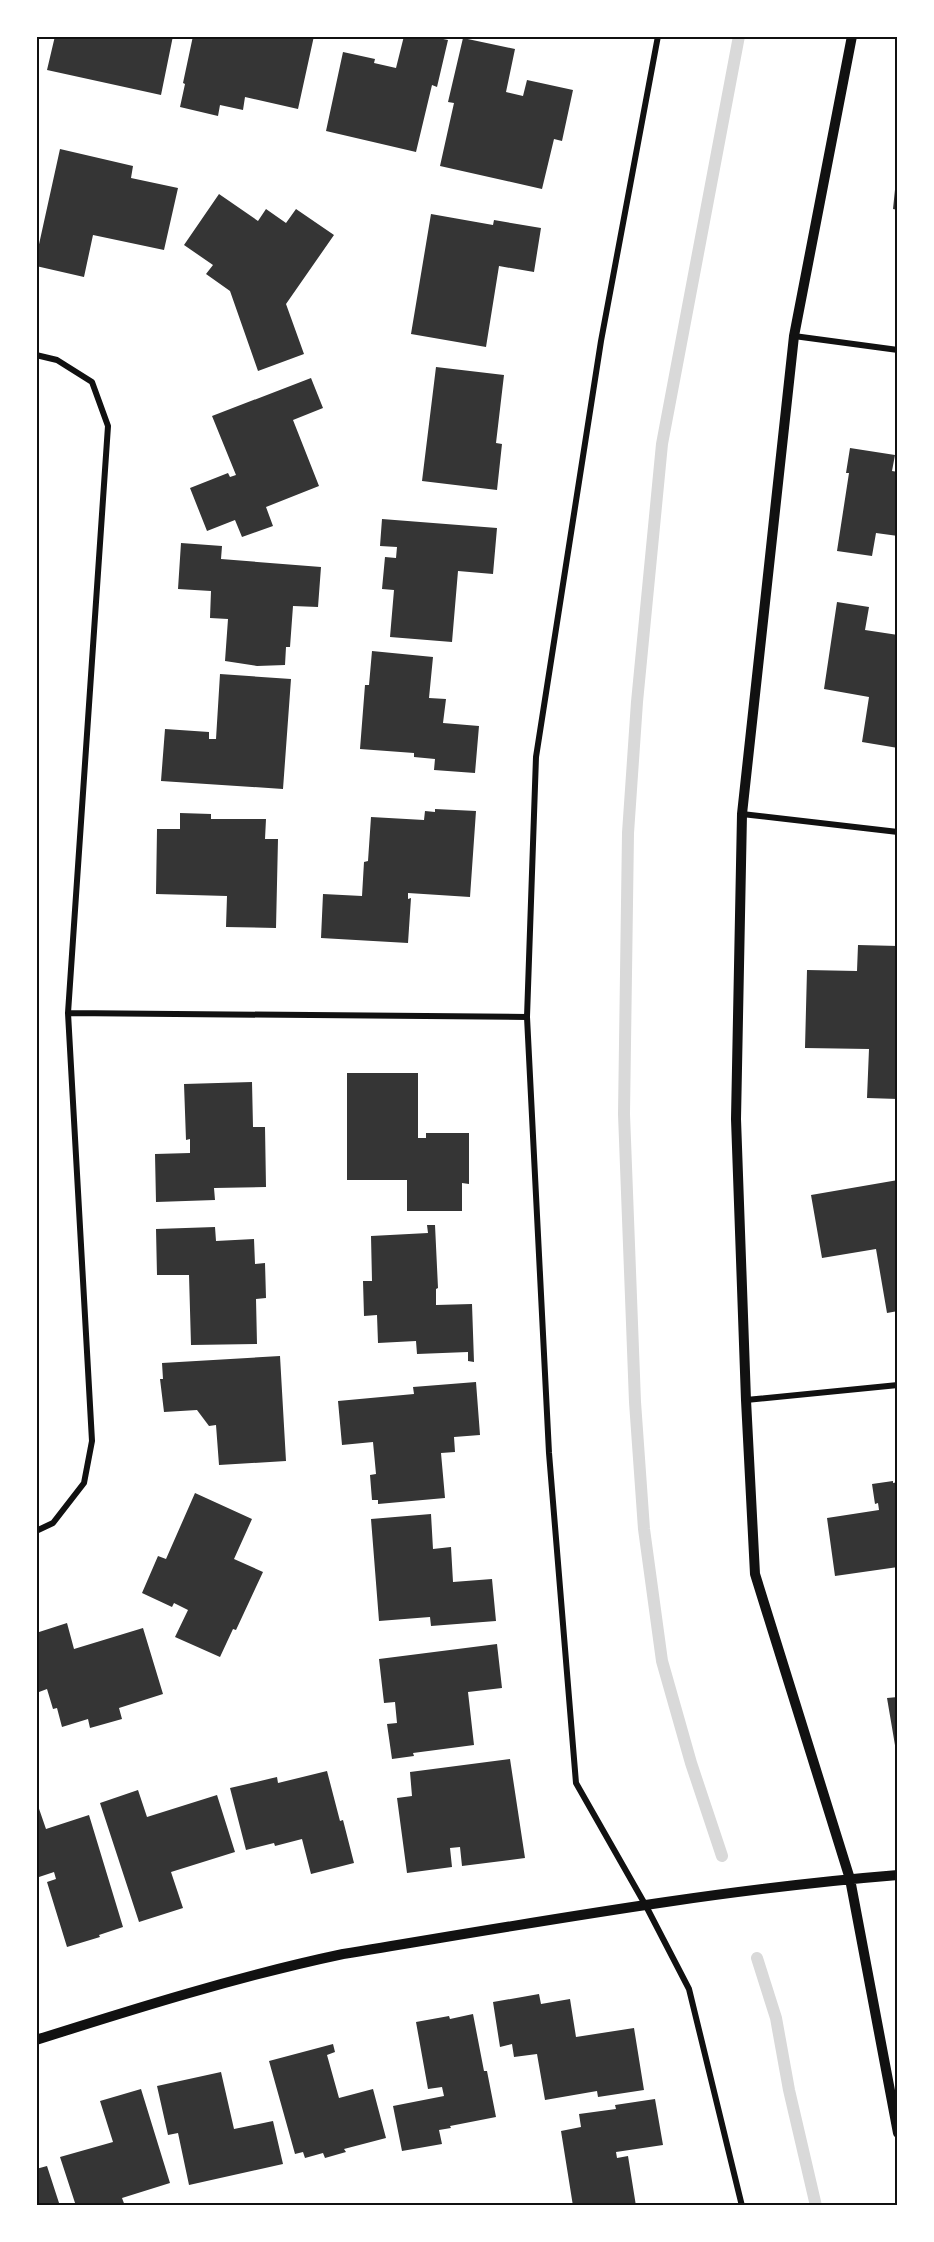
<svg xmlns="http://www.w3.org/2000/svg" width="934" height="2242" font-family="'Golos Text',sans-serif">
	<rect width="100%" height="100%" fill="#fff"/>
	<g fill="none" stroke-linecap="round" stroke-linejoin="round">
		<path stroke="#d9d9d9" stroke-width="12" d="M722,1856L691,1763L662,1661L644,1529L635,1402L624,1114L628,833L637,702L662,444L739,36
			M757,1958L776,2018L789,2090L816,2206"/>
	</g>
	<path fill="#353535" d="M55,36H173L161,95L47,70Z
		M193,36H314L298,109L245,97L243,110L220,105L218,116L180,107L185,84L183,83Z
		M404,36H429L448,40L437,87L432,85L416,152L326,131L343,52L375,59L374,63L396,68Z
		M463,38L515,49L506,92L523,96L527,80L573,90L562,141L554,139L542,189L440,166L454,103L448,102Z
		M60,149L133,166L131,178L178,188L164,250L93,235L84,277L36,266V258Z
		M897,170H898V210L893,209Z
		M219,194L258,221L266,209L286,223L296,209L334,235L286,304L304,354L258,371L230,291L206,274L213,265L184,245Z
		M431,214L493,225L494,220L541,228L534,272L499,266L486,347L411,334Z
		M436,367L504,375L496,443L502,444L497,490L422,481Z
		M311,378L323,408L293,420L319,486L266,507L273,526L242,537L235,520L207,531L190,488L228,473L230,477L236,475L212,416Z
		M850,448L895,455L892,471L898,472V536L876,533L872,556L837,551L849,473H846Z
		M382,519L497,528L493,574L458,571L452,642L390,637L394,590L382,589L385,557L396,558L397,547L380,546Z
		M181,543L222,546L221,559L321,567L318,607L293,606L290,647H286L285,665L257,666L225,661L228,619L210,618L211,591L178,589Z
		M837,602L869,607L865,630L898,635V748L862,742L869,697L824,689Z
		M372,651L433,657L429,698L446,699L443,723L479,726L475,773L434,770L435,759L414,757V753L360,749L365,685H369Z
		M220,674L291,679L283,789L161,781L165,729L209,732V739H216Z
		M435,809L476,811L470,897L408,893V899L411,898L408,943L321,938L323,894L362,896L364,862L368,861L371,817L424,820L425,811L435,812Z
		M180,813L211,814V819H266L265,839H278L276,928L226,927L227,896L156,894L157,829H180Z
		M858,945L898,946V1099L867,1098L869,1049L805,1048L807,970L857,971Z
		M347,1073H418V1138H426V1133H469V1184L462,1183V1211H407V1180H347Z
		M252,1082L253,1127H265L266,1187L214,1188L215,1200L156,1202L155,1154L190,1153V1139L186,1140L184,1084Z
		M898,1180V1311L887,1313L876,1249L822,1258L811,1195Z
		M427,1225H435L438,1288L436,1289V1305L472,1304L474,1362L468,1361V1352L417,1354L416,1341L378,1343L377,1315L364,1316L363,1281H372L371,1236L428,1233Z
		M215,1227L216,1241L254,1239L255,1264L265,1263L266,1298L256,1299L257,1344L191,1345L189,1275H157L156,1229Z
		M280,1356L286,1461L219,1465L216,1425L209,1426L197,1410L164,1412L160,1379H163L162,1363Z
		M476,1382L480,1435L454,1437L455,1452L441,1453L445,1498L378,1504V1500H372L370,1475L376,1474L373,1442L342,1445L338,1401L414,1394L413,1387Z
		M893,1481V1483L898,1482V1567L835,1576L827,1518L879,1510L878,1503L875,1504L872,1484Z
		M195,1493L252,1519L234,1559L263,1572L236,1630L233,1629L220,1657L175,1637L188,1610L174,1603L172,1607L142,1593L158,1556L166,1559Z
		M431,1514L433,1549L451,1547L453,1582L492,1579L496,1621L431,1626L430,1617L379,1621L371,1519Z
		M67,1623L74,1649L143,1628L163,1694L119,1708L122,1719L90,1728L88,1719L62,1727L57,1708L53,1709L47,1689L39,1692L36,1683V1633Z
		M497,1644L502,1688L468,1692L474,1745L413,1753L414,1756L392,1759L387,1724L397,1723L395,1702L384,1703L379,1659Z
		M898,1697V1757H897L887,1698Z
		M510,1759L525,1858L462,1866L460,1847L450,1848L452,1867L407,1873L397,1798L412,1796L410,1772Z
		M327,1771L340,1821L343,1820L354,1863L311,1874L302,1839L275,1846L274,1843L246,1850L230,1788L277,1777L278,1783Z
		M138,1790L147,1817L217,1795L235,1852L171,1872L183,1908L139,1922L100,1803Z
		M36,1800L46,1829L89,1815L123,1927L99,1935L100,1937L67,1947L47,1882L56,1879L54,1872L36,1878Z
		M539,1994L541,2004L570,1999L576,2037L634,2028L644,2090L598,2097L597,2091L545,2100L537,2054L514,2057L512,2044L500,2047L493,2002Z
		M473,2014L484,2071H487L496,2117L450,2126L451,2128L439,2130L442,2144L402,2151L393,2106L444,2096L442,2087L428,2089L416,2022L449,2016L450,2019Z
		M333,2044L335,2052L327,2055L339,2098L373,2089L386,2138L344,2149L346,2152L325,2158L323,2153L305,2158L303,2152L295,2154L269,2061Z
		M221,2072L234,2129L273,2121L283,2164L189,2185L178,2133L168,2135L157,2086Z
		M141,2089L170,2183L122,2198L125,2206H76L60,2157L113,2142L100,2101Z
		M655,2099L663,2145L616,2152L617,2158L628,2156L636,2206H573L561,2131L581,2127L579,2114L616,2109L615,2105Z
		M47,2166L60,2206H36V2169Z"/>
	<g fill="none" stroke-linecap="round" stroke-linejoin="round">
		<path stroke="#111" stroke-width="6" d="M658,36L601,341L536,757L527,1017L549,1453L576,1783L646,1906L689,1989L742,2206
			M794,336L898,350
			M36,355L57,360L92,382L108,426L68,1013L92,1441L84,1483L53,1523L36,1531
			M742,814L898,832
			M68,1013L527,1017
			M746,1400L898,1385"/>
		<path stroke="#111" stroke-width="10" d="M852,36L794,336L742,814L736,1119L746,1400L755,1574L850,1879L898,2133
			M36,2040C137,2008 239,1976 343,1954C527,1924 712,1890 898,1875"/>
	</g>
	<rect width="934" height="2242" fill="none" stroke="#ffffff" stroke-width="75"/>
	<rect x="38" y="38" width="858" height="2166" fill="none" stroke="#111" stroke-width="2"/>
</svg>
